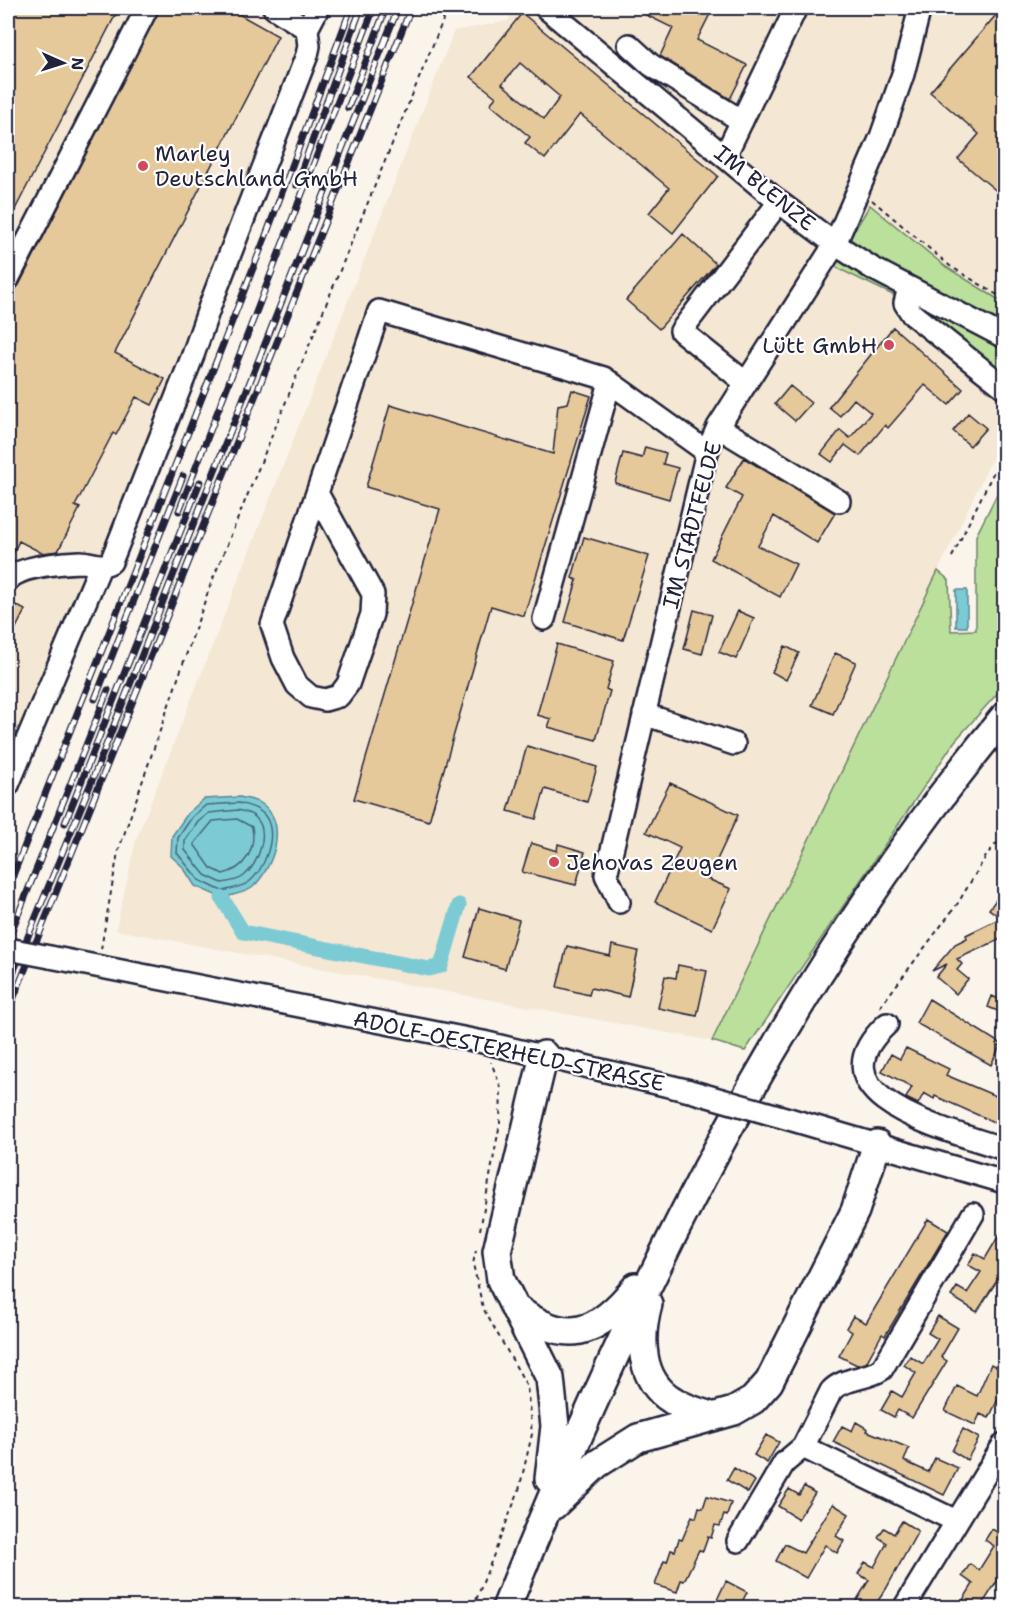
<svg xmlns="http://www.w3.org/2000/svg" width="1012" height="1615" font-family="'Shantell Sans',sans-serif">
	<rect width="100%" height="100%" fill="#faf4eb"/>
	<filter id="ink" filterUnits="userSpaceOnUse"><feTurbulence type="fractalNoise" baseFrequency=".0167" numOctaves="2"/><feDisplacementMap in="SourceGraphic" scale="12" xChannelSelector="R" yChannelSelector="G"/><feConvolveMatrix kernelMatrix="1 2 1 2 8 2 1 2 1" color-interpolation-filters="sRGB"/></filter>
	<g filter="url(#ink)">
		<path fill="#f4e7d3" d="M8,8H330L31,754L8,788Z
			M514,8H1004V303L946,267L870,206L833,266L926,311L1004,374V434L712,1041L116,930L136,840L454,31L508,21Z"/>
		<path fill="#bae09b" stroke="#6e816b" stroke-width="1.5" d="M870,205L946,267L1004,303V374L926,311L833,266Z
			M1004,480V686L955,741L745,1051L712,1041L938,571L949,580L951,631L976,630V536Z"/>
		<path fill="#7bcbd4" stroke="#578797" stroke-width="1.5" d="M956,590H967V627H956Z
			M240,797C247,799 256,800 262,804C289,824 273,868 253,887C246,893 231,895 222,898L195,886L183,867L171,856L172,836L188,813L204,799Z"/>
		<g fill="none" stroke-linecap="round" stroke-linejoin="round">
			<path stroke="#466678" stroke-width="1.5" d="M239,803C249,806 261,808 267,819C277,838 264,870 249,882C242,887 230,889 222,891L199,880L177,853L178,838L192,817L206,805Z
				M238,810C244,812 251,813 255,817C271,831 258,864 244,876C239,880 229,882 222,883L205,875L185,850V841L198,822L209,813Z
				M237,819L252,827C256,850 245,869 223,874L211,868L194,844L213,821Z"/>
			<path stroke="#7bcbd4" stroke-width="15" d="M222,898L243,932L429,969L441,966L459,905"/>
		</g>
		<path fill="#e6c99a" stroke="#22223b" stroke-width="1.5" fill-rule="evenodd" d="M8,8H119L8,223Z
			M160,8H228L278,36L115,353L165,379L152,405L136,397L116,435L113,433L75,506L80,508L58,551L42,553L19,541L8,564V297L19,285Z
			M632,8H713L697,40L747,65L730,99L660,56L673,28Z
			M1002,8H1005V198L958,159L979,134L930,92Z
			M522,13L718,176L673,233L649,213L669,188L580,114L545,159L525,143L530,137L490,104L496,97L471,77ZM520,63L560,97L544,119L502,84Z
			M683,234L716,264L659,329L626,300Z
			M893,327L963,389L949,405L925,385L888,428L885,425L860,456L845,445L832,462L821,454L840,430L850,438L871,413L854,399L840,416L829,407Z
			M790,386L811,403L795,421L775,404Z
			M572,390L591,396L524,616L491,606L429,821L354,799L440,509L366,487L390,405L553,454L558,405L568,403Z
			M968,413L986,428L970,446L953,431Z
			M645,447L666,453L663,464L678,468L669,499L615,483L623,453L642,458Z
			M744,458L835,513L817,543L774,516L758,546L796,564L780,597L711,559L742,497L726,488Z
			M584,537L649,556L623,640L565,622L577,580L572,578Z
			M8,601L25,610L8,644Z
			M694,610L712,615L702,654L684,649Z
			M738,611L754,618L736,659L719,652Z
			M557,644L614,661L606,689L610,691L596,740L548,727L551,719L537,715Z
			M785,646L799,653L786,680L772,672Z
			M835,653L856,662L833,714L812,705Z
			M527,746L597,767L587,802L545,789L536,819L508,811Z
			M670,783L738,815L708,879L731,889L712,929L655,902L680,848L646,832Z
			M531,843L557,851L558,844L585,852L576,885L522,872Z
			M1005,888V937L957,959L962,964L957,970L968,979L956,994L936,977L947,964L932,971L955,944L967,938L966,935L1001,918L989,909Z
			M479,908L519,920L505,969L465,957Z
			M612,945L638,951L628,997L591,988L589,995L557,987L567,946L610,956Z
			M678,965L707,971L697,1016L658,1008L665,976L676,978Z
			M992,996L1005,1002V1014L988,1007Z
			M929,999L1001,1044L991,1065L916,1023Z
			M906,1048L949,1069L946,1075L1005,1100V1127L935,1096L934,1099L924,1093L918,1104L906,1098L912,1087L882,1071L891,1054L900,1059Z
			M928,1219L948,1231L885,1336L882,1334L866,1363L857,1365L839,1356L852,1332L846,1328L853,1316L866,1323Z
			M1005,1225V1268L977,1312L951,1296L957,1287L967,1293L981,1272L968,1265L975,1253L985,1259Z
			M938,1316L958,1328L941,1357L947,1361L912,1418L898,1410L894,1417L881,1410L892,1391L902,1397L916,1373L904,1365L910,1356L923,1364L938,1339L928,1333Z
			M1005,1350V1399L999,1397L989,1418L980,1414L975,1425L945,1411L957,1386L977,1396L991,1364L996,1367Z
			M856,1422L868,1429L867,1431L909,1448L904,1461L928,1472L935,1458L958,1468L944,1495L833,1442L842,1426L852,1431Z
			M963,1429L979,1438L967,1460L952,1451Z
			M766,1435L779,1442L767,1463L754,1455Z
			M734,1468L755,1481L748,1493L727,1480Z
			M804,1486L815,1493L798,1519L778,1506L789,1489L799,1495Z
			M707,1496L731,1503L727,1516L724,1515L720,1526L715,1525L711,1538L708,1537L703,1551L699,1550L684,1581L681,1580L677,1592L655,1585L664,1561L667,1562L671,1550L675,1551L679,1539L682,1540L692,1516L696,1518L699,1507L703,1508Z
			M833,1504L849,1514L836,1536L844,1541L837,1553L825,1545L806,1578L776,1561L785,1544L803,1553Z
			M902,1521L918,1531L886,1589L873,1608H852L869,1580L858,1574L865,1562L874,1567L887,1543L878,1537L884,1528L894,1534Z
			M992,1529L1002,1535L1005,1531V1569L980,1608H958L973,1584L962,1576L970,1564L979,1570L994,1546L985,1540Z
			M726,1581L747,1592L739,1608H713Z"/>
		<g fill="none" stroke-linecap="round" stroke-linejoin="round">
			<defs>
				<path id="minor" d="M274,8L307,29
					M546,8L779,202L835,244L872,268L1004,337
					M629,45L651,65L742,121
					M725,156L796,8
					M8,279L147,8
					M909,288L905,303L912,314L1004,387
					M746,383L681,331L779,202
					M718,427L839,501
					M317,493L373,594L372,614L348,684L339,696L325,700L311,697L297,685L283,658L272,625L379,311L604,378L707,452
					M8,580C19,566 61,563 80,562C93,562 99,569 111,562L193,355L211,303L307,55L309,46L307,29L318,8
					M544,619L610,382
					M644,714L734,744
					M8,785L100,567
					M619,902L606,875L707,452L718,427L835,244L881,137L903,74L920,8
					M50,957L483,1042L690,1091
					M887,1024C806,1099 954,1131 1004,1149
					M789,1119L1004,1182
					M803,1447L831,1391C844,1377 866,1380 882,1369L973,1214
					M738,1541L784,1463L803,1447L956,1521
					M904,1608L1004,1444"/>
				<path id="major" d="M544,1055L497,1251L501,1280L550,1378L555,1426L549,1479
					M648,1304C639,1337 639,1380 672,1400C683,1408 698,1412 711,1416
					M514,1307C567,1347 597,1335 636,1287
					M554,1505L597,1464L638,1438L734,1411L753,1400L769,1382L855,1211L877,1144
					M506,1608C634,1291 785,981 1004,717"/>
			</defs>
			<use href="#minor" stroke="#22223b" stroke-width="26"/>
			<use href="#major" stroke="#22223b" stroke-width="32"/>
			<path stroke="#22223b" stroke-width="2" stroke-dasharray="4.5 4.5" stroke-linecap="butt" d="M872,200L950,266L1004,299
				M952,557L1004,451
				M101,949L118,852L210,586L448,8
				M880,1007L958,903L988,853L1004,835
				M480,1230L500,1123L501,1088L491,1062
				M473,1608L519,1490L532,1434L527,1386L483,1308L473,1264L476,1250"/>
			<use href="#minor" stroke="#fff" stroke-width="21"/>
			<use href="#major" stroke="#fff" stroke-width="27"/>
			<defs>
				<path id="rail" d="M348,108L386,8
					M296,185L361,8
					M179,511L374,8
					M95,699L183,476
					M65,823L200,482
					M8,888L265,238L351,8
					M8,940L108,690
					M8,985L93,778L398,8
					M8,1012L411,8"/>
			</defs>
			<use href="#rail" stroke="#22223b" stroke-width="7"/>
			<use href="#rail" stroke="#fff" stroke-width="4.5" stroke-dasharray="14" stroke-linecap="butt"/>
			<defs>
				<path id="minor-bridge" d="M8,949L50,957
					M690,1091L789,1119"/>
			</defs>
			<use href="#minor-bridge" stroke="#22223b" stroke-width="26" stroke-linecap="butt"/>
			<use href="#minor-bridge" stroke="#fff" stroke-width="21"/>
		</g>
	</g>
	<g fill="#d1495b" stroke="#fff" stroke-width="2">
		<circle cx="143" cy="166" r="6"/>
		<circle cx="889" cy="345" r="6"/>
		<circle cx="554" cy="862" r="6"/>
	</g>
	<g text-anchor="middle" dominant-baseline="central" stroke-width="4.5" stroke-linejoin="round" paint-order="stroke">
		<g font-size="22" fill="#22223b" stroke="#fff" text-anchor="start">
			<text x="155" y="153">Marley<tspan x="155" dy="25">Deutschland GmbH</tspan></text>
			<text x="877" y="345" text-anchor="end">Lütt GmbH</text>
			<text x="566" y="862">Jehovas Zeugen</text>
		</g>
		<g font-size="22" fill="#22223b" stroke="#fff">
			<text transform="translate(765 188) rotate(39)">IM BLENZE</text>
			<text transform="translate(692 525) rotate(-75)">IM STADTFELDE</text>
			<text transform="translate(509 1051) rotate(12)">ADOLF-OESTERHELD-STRASSE</text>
		</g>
	</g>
	<rect width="1012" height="1615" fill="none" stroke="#fff" stroke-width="30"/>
	<rect x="15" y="15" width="982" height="1585" fill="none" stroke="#22223b" stroke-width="2" filter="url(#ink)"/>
	<g transform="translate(63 63) rotate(93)" stroke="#ffffff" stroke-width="4.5" paint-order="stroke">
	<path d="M0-4.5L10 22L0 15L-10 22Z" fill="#22223b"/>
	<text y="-9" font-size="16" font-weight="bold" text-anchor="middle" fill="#22223b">N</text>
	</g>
</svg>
